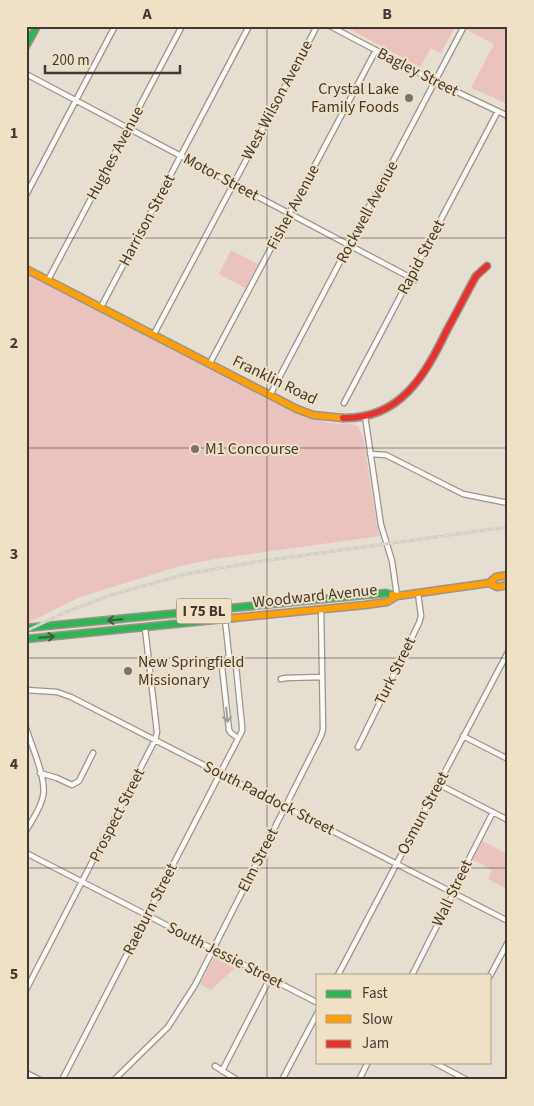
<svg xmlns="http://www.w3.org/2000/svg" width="534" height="1106" font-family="'Source Sans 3',sans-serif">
	<rect width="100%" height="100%" fill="#e6ded0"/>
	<path fill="#ebc3be" d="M344,26H457L455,27L441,53L431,48L420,67Z
		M460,26H508V104L471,88L494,44Z
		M231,250L258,264L245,288L219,274Z
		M26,271L303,415L328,423L351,424L358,426L363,437L376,520L380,536L215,559L180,566L80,597L26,624Z
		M482,841L508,854V890L488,879L492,870L473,860Z
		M214,957L235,968L211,990L200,984Z"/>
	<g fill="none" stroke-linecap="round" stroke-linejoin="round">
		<defs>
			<path id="street" d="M330,26L436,82L508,116
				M26,74L415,280
				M26,195L115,26
				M48,280L182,26
				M101,307L249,26
				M154,334L317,26
				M210,363L376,50
				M270,395L463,28
				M344,403L498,111
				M365,416L381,525L392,561L397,596
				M370,454L386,455L463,494L508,503
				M229,656L223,663L222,667L229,730L231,733L238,738
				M281,679L286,678L322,677
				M26,690L57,692L71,697L508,921
				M26,728C31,744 47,780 43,796C41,808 32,820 26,831
				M463,736L508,759
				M358,747L419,623L421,616L418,593
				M40,773L57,778L72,785L79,781L93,753
				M438,784L508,820
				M26,853L318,1003
				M338,975L508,652
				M412,975L451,898L454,888L493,812
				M490,976L508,942
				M26,990L155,740L157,732L145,628
				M433,1062L467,1080
				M215,1066L237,1080
				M222,1071L270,978
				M26,1073L40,1080
				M62,1080L242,731V726L236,666L229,656L225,619
				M114,1080L168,1027L195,985L321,736L323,729L321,609
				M282,1080L318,1012
				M359,1080L368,1062"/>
			<path id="fast" d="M26,46L37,26
				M26,628L386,593L392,595
				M26,639L234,618"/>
			<path id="slow" d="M26,269L297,409L313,415L343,418
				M489,583L497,587L508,585
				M392,595L397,596L489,583L496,577L508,575
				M234,618L365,605L387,602L397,596"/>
			<path id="jam" d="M343,418C401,419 425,375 447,330C457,312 466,294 476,276L487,266"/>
		</defs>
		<use href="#street" stroke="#9a9489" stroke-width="7"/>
		<use href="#fast" stroke="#9a9489" stroke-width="9"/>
		<use href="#slow" stroke="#9a9489" stroke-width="9"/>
		<use href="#jam" stroke="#9a9489" stroke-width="9"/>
		<use href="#street" stroke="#fbfaf8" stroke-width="4.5"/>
		<use href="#fast" stroke="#30b455" stroke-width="6"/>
		<use href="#slow" stroke="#ff9f0a" stroke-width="6"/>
		<use href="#jam" stroke="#e5322d" stroke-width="6"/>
		<defs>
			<path id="rail" d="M26,631L66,612L111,595L186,574L255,562L508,527"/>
		</defs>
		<use href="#rail" stroke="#d1cfcb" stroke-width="3"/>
		<use href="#rail" stroke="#f0e0c6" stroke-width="1" stroke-dasharray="4" stroke-linecap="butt"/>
	</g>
	<defs><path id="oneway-shaft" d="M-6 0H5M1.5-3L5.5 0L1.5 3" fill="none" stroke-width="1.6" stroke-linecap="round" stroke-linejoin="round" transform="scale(1.25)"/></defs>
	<g stroke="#3b5e3a">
		<use href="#oneway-shaft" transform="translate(115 620) rotate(175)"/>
		<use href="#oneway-shaft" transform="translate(47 637) rotate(-5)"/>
	</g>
	<use stroke="#9e9a94" href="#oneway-shaft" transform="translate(227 715) rotate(84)"/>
	<path fill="none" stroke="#40392f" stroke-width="1" stroke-opacity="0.55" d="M267,26V1080M26,238H508M26,448H508M26,658H508M26,868H508"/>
	<g fill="#7a7367" stroke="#f0e0c6" stroke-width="2">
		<circle cx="409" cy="98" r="5"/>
		<circle cx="195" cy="449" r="5"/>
		<circle cx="128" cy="671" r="5"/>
	</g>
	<g text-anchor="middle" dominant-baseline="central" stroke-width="4" stroke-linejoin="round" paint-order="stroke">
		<rect fill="#f0e0c6" stroke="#756b5c" stroke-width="1" x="176.5" y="598.5" width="55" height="25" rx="4"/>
		<g font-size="15" font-weight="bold" fill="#40392f">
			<text x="204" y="611">I 75 BL</text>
		</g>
		<g font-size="16" fill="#40392f" stroke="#f0e0c6">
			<text transform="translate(418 72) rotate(27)">Bagley Street</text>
			<text transform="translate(277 100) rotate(-62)">West Wilson Avenue</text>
			<text transform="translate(115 153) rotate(-62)">Hughes Avenue</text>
			<text transform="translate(221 177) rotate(28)">Motor Street</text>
			<text transform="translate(293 207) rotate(-62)">Fisher Avenue</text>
			<text transform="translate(367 212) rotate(-62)">Rockwell Avenue</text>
			<text transform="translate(147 220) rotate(-62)">Harrison Street</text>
			<text transform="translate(421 257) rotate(-62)">Rapid Street</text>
			<text transform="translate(275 380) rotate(26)">Franklin Road</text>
			<text transform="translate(315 596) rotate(-6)">Woodward Avenue</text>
			<text transform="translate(395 671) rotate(-64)">Turk Street</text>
			<text transform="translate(269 798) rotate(27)">South Paddock Street</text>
			<text transform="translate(423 813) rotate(-62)">Osmun Street</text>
			<text transform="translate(117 815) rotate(-63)">Prospect Street</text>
			<text transform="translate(258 860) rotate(-63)">Elm Street</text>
			<text transform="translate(452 893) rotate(-64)">Wall Street</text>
			<text transform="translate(150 909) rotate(-63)">Raeburn Street</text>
			<text transform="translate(225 955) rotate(27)">South Jessie Street</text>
		</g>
		<g font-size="16" fill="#40392f" stroke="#f0e0c6" text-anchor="start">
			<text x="399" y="89" text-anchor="end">Crystal Lake<tspan x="399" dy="18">Family Foods</tspan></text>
			<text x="205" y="449">M1 Concourse</text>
			<text x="138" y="662">New Springfield<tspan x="138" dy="18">Missionary</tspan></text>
		</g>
	</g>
	<rect width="534" height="1106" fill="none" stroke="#f0e0c6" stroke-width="55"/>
	<rect x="316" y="974" width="175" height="90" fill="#f0e0c6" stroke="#aa9d8a"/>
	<rect x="326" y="990" width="25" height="8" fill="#30b455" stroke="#aa9d8a"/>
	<text x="362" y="998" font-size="15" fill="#40392f">Fast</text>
	<rect x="326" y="1015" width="25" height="8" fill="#ff9f0a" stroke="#aa9d8a"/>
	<text x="362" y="1024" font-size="15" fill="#40392f">Slow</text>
	<rect x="326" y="1040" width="25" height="8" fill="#e5322d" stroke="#aa9d8a"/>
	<text x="362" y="1048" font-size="15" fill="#40392f">Jam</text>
	<path d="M45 65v8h135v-8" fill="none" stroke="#40392f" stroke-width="2.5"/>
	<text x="52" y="65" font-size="15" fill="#40392f" stroke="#f0e0c6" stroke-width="4" paint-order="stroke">200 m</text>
	<rect x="28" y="28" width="478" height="1050" fill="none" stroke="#40392f" stroke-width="2"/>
	<g font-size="16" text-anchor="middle" font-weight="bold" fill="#40392f">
		<text x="147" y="19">A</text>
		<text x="387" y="19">B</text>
		<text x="14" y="138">1</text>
		<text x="14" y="348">2</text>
		<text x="14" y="559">3</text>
		<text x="14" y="769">4</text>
		<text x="14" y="979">5</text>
	</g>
</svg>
